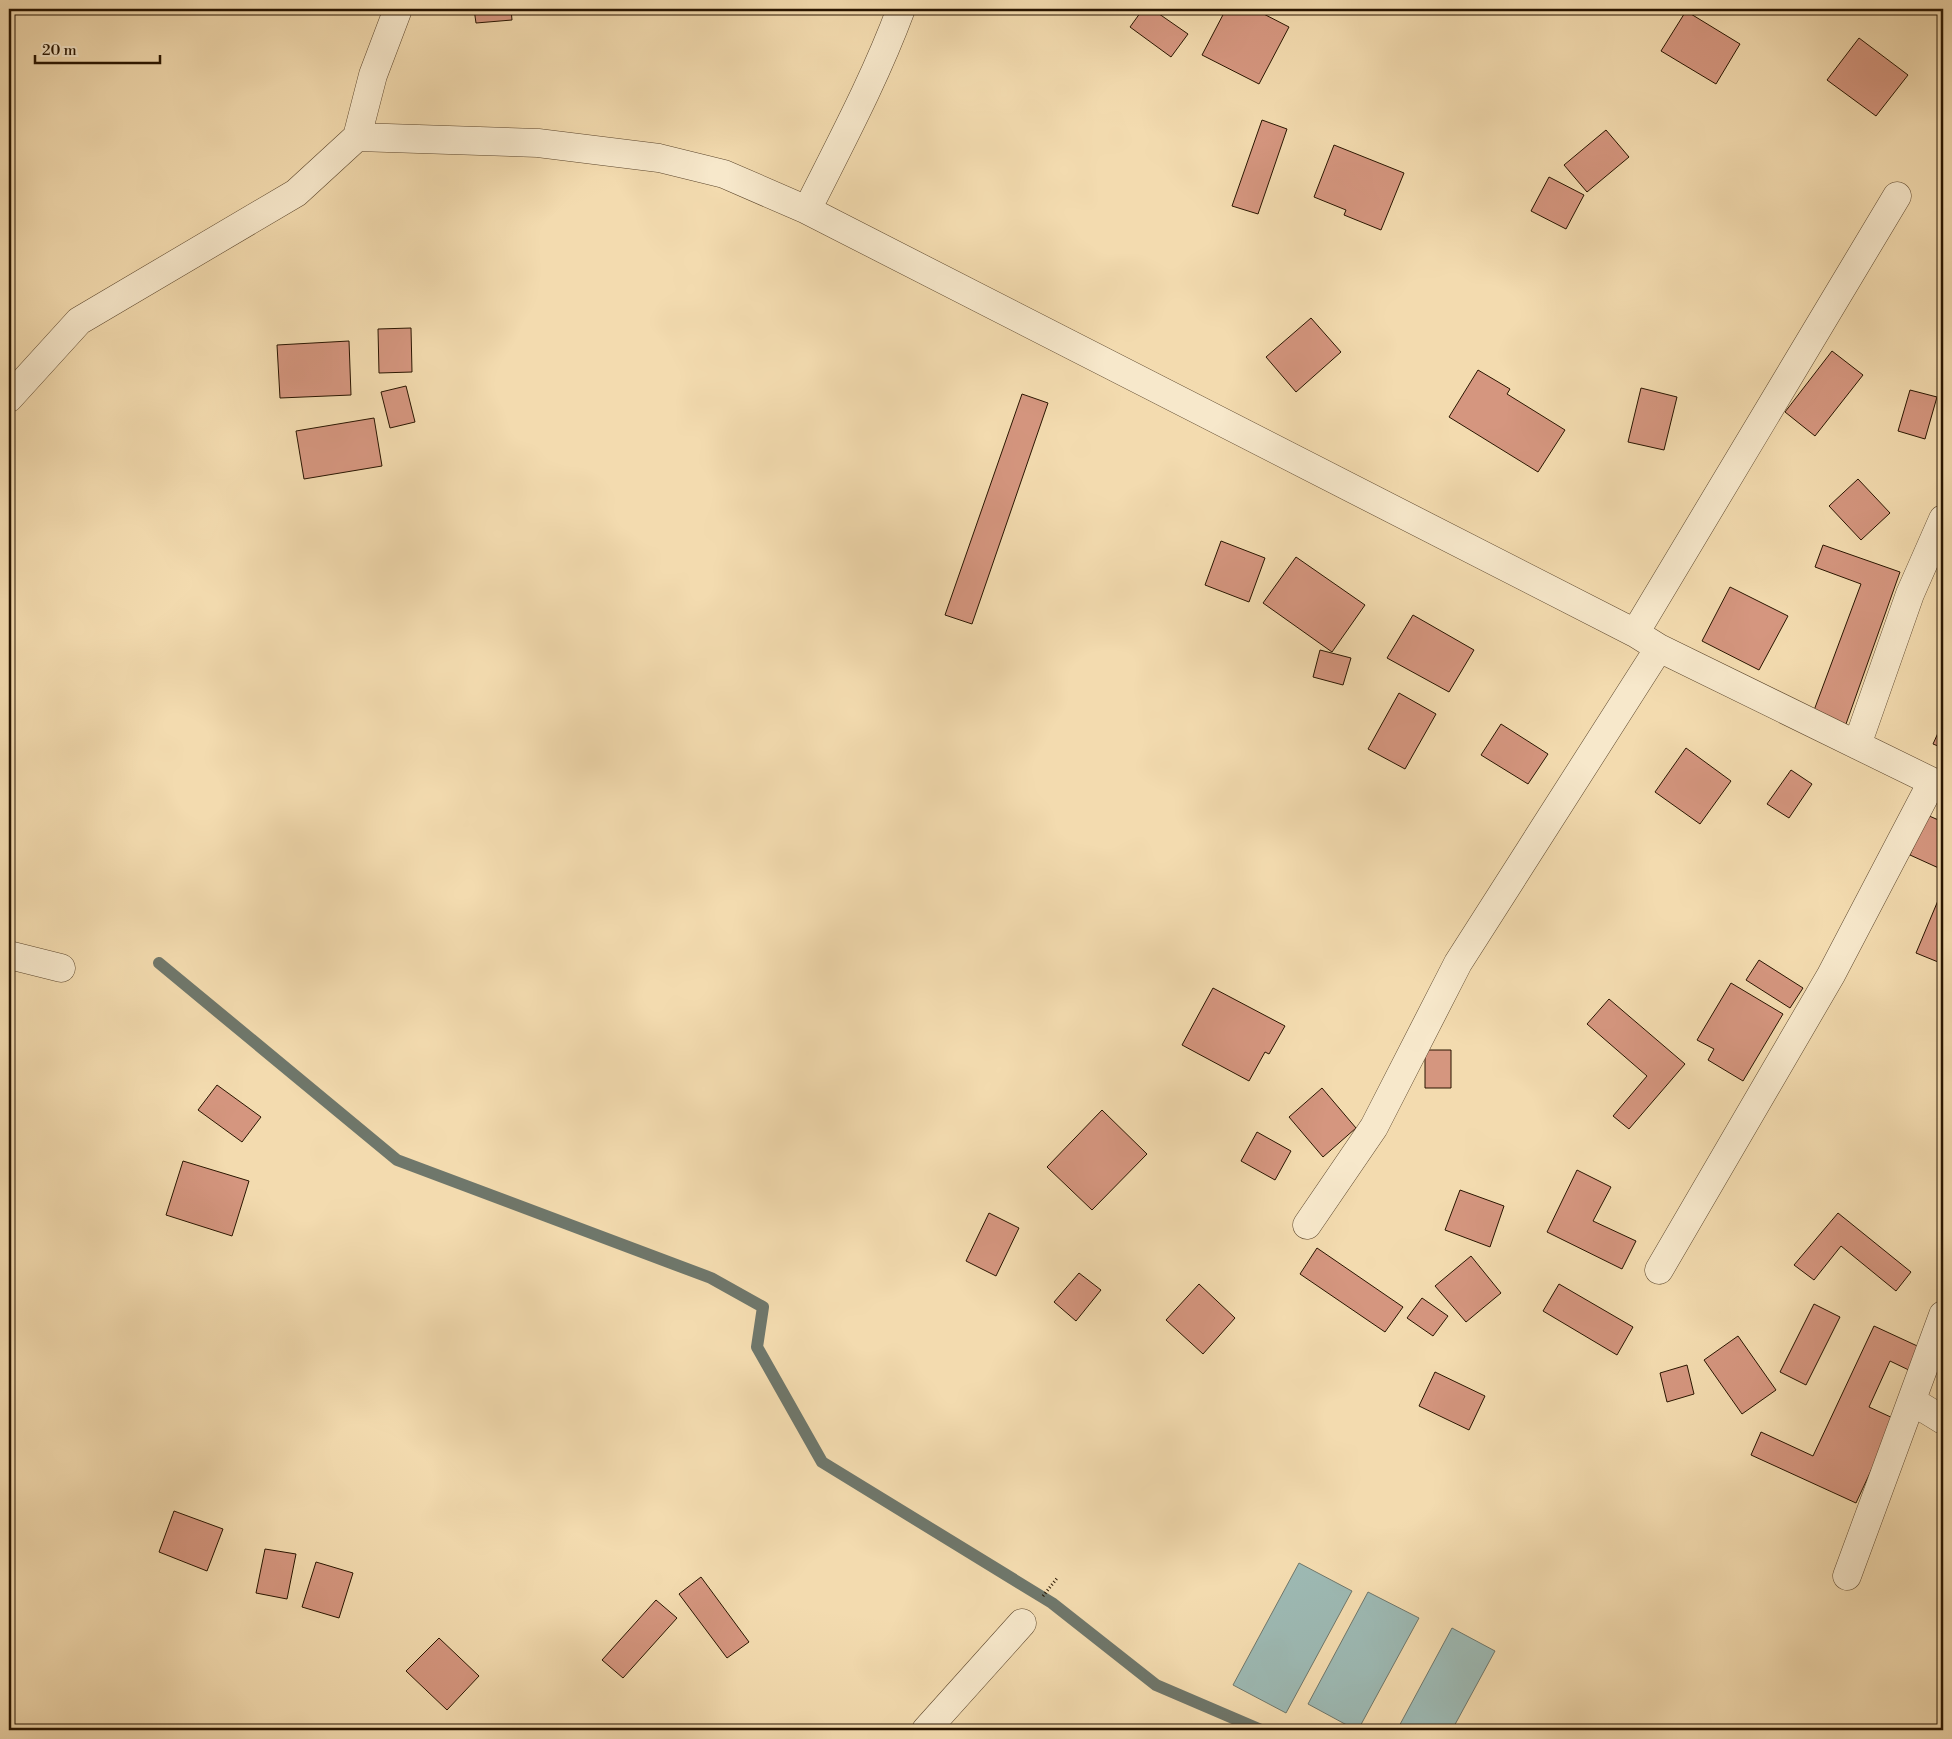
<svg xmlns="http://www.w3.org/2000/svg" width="1952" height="1739" font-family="'Libre Bodoni',serif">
	<rect width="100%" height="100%" fill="#f3dbaf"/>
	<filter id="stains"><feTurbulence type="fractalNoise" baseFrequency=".004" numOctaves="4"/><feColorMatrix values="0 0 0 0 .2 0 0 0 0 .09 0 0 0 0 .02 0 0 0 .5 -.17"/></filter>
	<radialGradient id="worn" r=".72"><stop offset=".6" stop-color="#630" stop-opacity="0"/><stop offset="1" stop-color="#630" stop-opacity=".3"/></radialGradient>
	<path fill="#9db9b3" stroke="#6f776b" d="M1299,1563L1352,1591L1286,1713L1233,1685Z
		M1368,1592L1419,1618L1358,1730H1356L1308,1704Z
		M1452,1628L1495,1651L1452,1730H1397Z"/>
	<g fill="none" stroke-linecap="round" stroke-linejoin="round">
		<path stroke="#6f776b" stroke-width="12" d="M159,963L397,1160L711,1278L763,1307L757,1347L822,1462L1052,1603L1156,1685L1261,1730"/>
	</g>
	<path fill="#d5967f" stroke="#291500" d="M474,9H511L512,20L476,23Z
		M573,9H634L633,13Z
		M1143,9H1152L1188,34L1171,57L1130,27Z
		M1226,9H1254L1289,27L1259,84L1202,55Z
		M1686,11L1740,44L1716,84L1661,51Z
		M1859,38L1908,75L1876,116L1827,80Z
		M1262,120L1287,129L1258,214L1232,206Z
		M1606,130L1629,157L1587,192L1564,165Z
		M1334,145L1404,173L1381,230L1344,215L1346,210L1314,197Z
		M1549,177L1584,195L1566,229L1531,211Z
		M1311,318L1341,352L1296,392L1266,357Z
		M411,328L412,372L379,373L378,329Z
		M349,341L351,395L280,398L277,345Z
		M1832,351L1863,375L1815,436L1785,412Z
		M1478,370L1510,389L1507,394L1565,430L1538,472L1449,417Z
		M406,386L415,422L390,428L381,392Z
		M1641,388L1677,397L1664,450L1628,442Z
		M1910,390L1937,397L1925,439L1898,431Z
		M1022,394L1048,403L972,624L945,615Z
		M374,418L382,466L304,479L296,431Z
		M1858,479L1890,513L1861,540L1829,506Z
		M1943,537V567L1929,556Z
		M1221,541L1265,558L1249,602L1205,585Z
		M1823,545L1900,572L1846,724L1813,713L1861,584L1815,567Z
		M1296,557L1365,605L1332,652L1263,603Z
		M1730,587L1788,616L1759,670L1702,641Z
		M1413,615L1474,650L1449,692L1387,658Z
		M1320,650L1351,658L1343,685L1313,677Z
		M1399,693L1436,714L1405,769L1368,749Z
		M1943,722V748L1933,744Z
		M1501,724L1548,754L1528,784L1481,755Z
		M1686,748L1731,781L1700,824L1655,792Z
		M1791,770L1812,784L1789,818L1767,804Z
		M1927,815L1943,822V870L1910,855Z
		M1942,891H1943V964L1916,953Z
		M1759,960L1803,988L1790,1008L1746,980Z
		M1731,983L1783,1014L1743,1081L1708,1060L1714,1049L1697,1040Z
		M1213,988L1285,1026L1269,1054L1265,1052L1249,1081L1182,1045Z
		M1609,999L1685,1064L1629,1129L1613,1116L1647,1076L1587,1024Z
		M1425,1050H1451V1088H1425Z
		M217,1085L261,1117L242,1142L198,1110Z
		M1322,1088L1356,1128L1323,1157L1289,1117Z
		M1102,1110L1147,1154L1092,1210L1047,1167Z
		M1257,1132L1291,1151L1275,1180L1241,1161Z
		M183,1161L249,1181L232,1236L166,1215Z
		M1577,1170L1611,1187L1593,1221L1636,1241L1622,1269L1547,1232Z
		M1460,1190L1504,1206L1490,1247L1445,1230Z
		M989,1213L1019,1228L996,1276L966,1261Z
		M1838,1213L1911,1272L1896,1291L1841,1246L1814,1280L1794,1265Z
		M1317,1248L1403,1307L1385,1332L1300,1274Z
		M1471,1256L1501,1293L1466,1322L1435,1286Z
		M1079,1273L1101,1290L1076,1321L1054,1302Z
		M1199,1284L1235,1318L1203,1354L1166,1320Z
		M1559,1284L1633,1327L1617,1355L1543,1311Z
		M1422,1298L1448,1316L1433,1336L1407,1318Z
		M1814,1304L1840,1317L1806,1385L1780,1372Z
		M1874,1326L1926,1350L1915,1373L1890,1361L1869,1407L1895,1419L1856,1503L1751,1455L1761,1432L1813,1456Z
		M1738,1336L1776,1390L1742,1414L1704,1360Z
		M1687,1365L1694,1394L1667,1402L1660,1373Z
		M1435,1372L1485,1396L1469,1430L1419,1406Z
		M174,1511L223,1529L207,1571L159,1552Z
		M265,1549L296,1554L287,1599L256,1593Z
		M316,1562L353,1573L339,1618L302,1607Z
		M701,1577L749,1642L727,1658L679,1594Z
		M656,1600L677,1618L623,1678L602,1660Z
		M439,1638L479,1676L447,1710L406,1671Z"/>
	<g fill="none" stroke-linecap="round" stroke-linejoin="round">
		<defs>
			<path id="minor" d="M357,137L538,143L659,158L724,174L807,210L1635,633L1659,648L1943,787
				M807,210C840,144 875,79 901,9
				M9,398L79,321L296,193L357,137L373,75L398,9
				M1635,633L1897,196
				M1857,745L1910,594L1943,519
				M9,955L61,968
				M1307,1225L1374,1127L1458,963L1659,648
				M1659,1270L1831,975L1932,782
				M1912,1401L1943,1420
				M1847,1576L1943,1315
				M926,1730L1022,1623"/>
		</defs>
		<use href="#minor" stroke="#5c462c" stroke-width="29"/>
		<path stroke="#291500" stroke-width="3" stroke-dasharray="1 2.5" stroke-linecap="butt" d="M1043,1596L1058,1577"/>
		<use href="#minor" stroke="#f7e8cb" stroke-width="28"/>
	</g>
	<rect width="1952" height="1739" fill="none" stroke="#f3dbaf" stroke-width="30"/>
	<rect x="10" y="10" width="1932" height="1719" fill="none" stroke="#291500" stroke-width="2.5"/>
	<rect x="15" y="15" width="1922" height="1709" fill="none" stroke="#291500"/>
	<path d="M35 55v8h125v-8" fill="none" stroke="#291500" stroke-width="2.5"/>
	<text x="42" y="55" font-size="15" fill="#291500" stroke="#f7e8cb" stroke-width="4" paint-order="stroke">20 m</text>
	<rect width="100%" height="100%" filter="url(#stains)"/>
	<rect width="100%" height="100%" fill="url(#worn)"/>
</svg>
